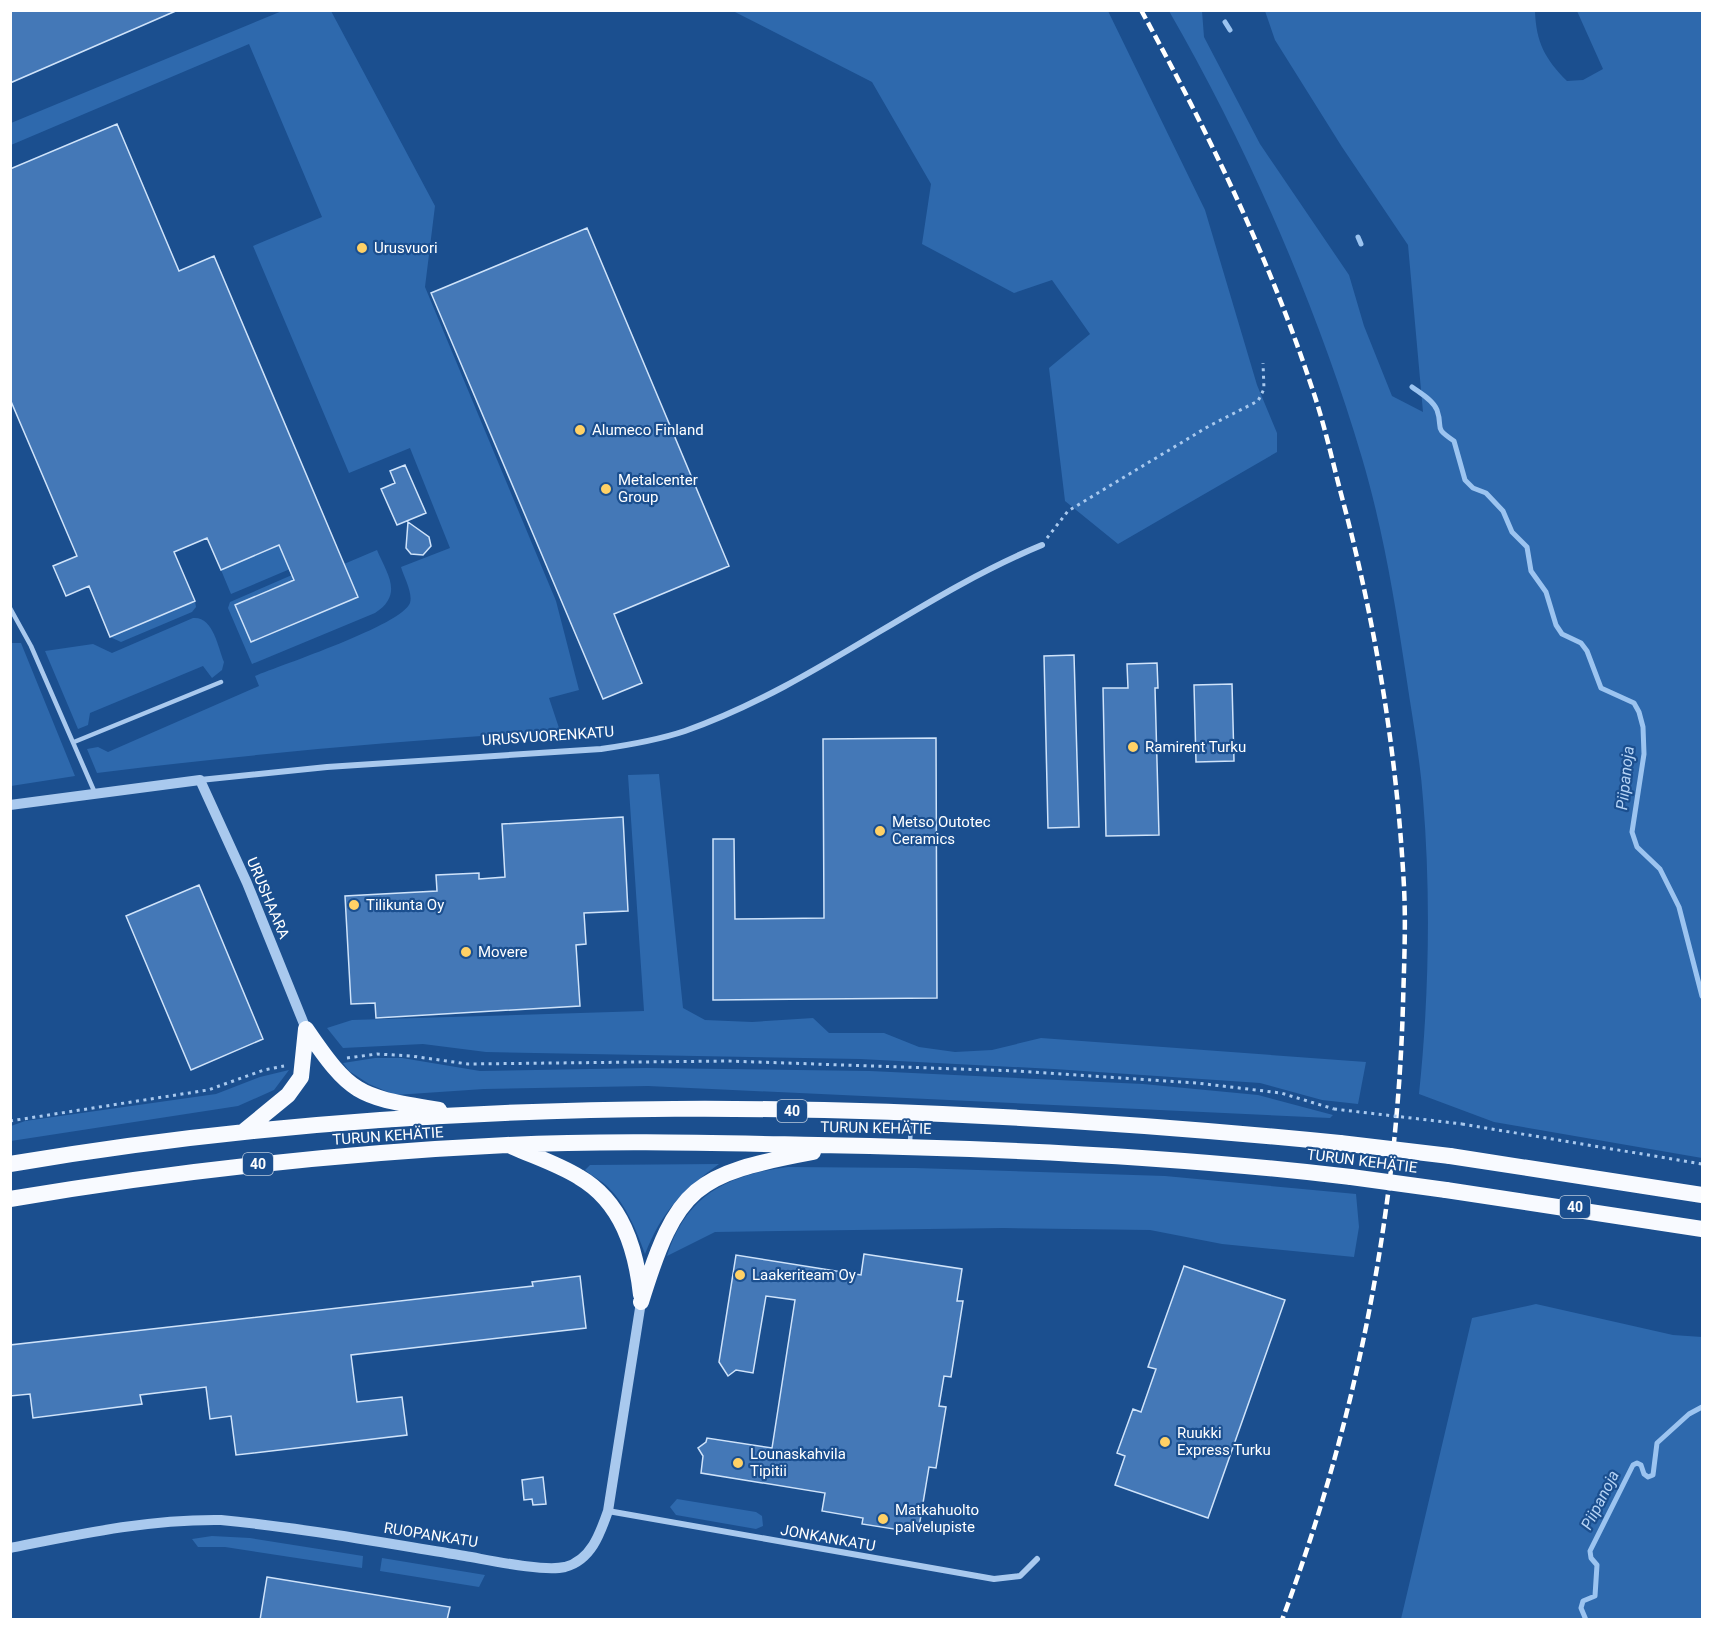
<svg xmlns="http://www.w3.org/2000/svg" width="1713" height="1630" font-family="Roboto,sans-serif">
	<rect width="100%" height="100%" fill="#1b4f8f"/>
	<path fill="#2e69ad" d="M282,11H331L435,206L425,287L556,601L579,690L549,698L560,731C405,740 251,754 97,773L87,749L98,747L108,752L259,686L255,676C281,665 402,625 410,603C413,593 404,577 401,567L450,548L410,448L349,473L253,246L322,217L249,44L11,145V123Z
		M733,11H1108L1205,210L1257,385L1277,433V452L1118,544L1065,501L1049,368L1090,334L1052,280L1014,293L922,244L931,184L872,82Z
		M1169,11H1202L1204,37L1260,144L1349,275L1364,326L1392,396L1423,412L1408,245L1342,147L1275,40L1265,11H1535C1536,42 1545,59 1567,81L1583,80L1603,69L1577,11H1702V1158L1494,1122L1419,1094C1429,999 1431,894 1423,799C1420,758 1412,716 1406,675C1395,602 1383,529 1362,458C1317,306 1248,148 1169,11Z
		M279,545L290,569L231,594L221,570Z
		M377,550C387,574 404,594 375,613L252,664L228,608L230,602L292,575L294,580L235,605L251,642L358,597L344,564Z
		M195,601L196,607L192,612L121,642L110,637Z
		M193,618C213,616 218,647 224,662L222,670L212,678L203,666L90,713L88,725L78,729L45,651L93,644L112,653Z
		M11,643H21L75,776L11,786Z
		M659,774L683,1008L705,1020L752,1022L813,1018L829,1033H884L919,1047L955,1052L992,1050L1041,1038L1366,1062L1358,1104L1322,1100L1260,1083L1054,1069L860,1059L486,1052L423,1044L343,1048L327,1028L352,1020L644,1011L628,775Z
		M375,1058H402L480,1071L646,1068L870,1071L1143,1084L1258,1095L1333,1115L1330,1118L648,1086L484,1089L395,1095L369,1084L349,1071L343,1063Z
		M289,1070L274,1090L238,1106L11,1141V1126L25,1121L216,1094L260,1077Z
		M719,1164C682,1191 662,1211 645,1254C636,1230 627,1206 608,1187C601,1180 592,1176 585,1170L590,1165Z
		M788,1167L915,1168L1165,1176L1356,1194L1359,1227L1354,1257L1222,1244L1150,1230L1003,1228L715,1232L667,1256C686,1195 728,1175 788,1167Z
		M1536,1304L1673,1335L1702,1337V1619H1401L1472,1318Z
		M677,1499L756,1512L762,1516L763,1526L756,1529L676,1515L670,1507Z
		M212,1536L250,1538L363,1556L362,1568L225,1547H198L192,1539Z
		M382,1558L485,1575L479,1587L380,1571Z"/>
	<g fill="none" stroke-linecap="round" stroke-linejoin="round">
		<path stroke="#9cc4f0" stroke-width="5" d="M1225,22L1230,30
			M1358,237L1361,244
			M1412,387C1420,393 1433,400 1437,410C1444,430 1432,426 1454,441L1465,480L1473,488L1486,493L1503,511L1512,532L1527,547L1531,571L1546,592L1556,625L1562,634L1581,643L1587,651L1601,688L1634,703L1639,712L1643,727L1644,754L1632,832L1637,847L1660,869L1679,907L1702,996
			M1586,1620L1581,1608L1583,1601L1595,1596L1597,1565L1591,1558L1590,1551L1633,1465L1637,1463L1641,1465L1644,1474L1648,1477L1653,1475L1657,1443L1689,1414L1702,1407"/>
	</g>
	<path fill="#4478b7" stroke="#cfe3fa" stroke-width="1.5" d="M10,10H178L10,83Z
		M117,124L179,271L214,256L358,597L251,642L235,605L294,580L279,545L221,570L207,538L174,552L195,601L110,637L89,586L66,596L53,566L77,556L10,399V169Z
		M587,228L729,566L614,614L642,683L603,699L431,293Z
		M405,465L426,513L397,525L381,489L395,483L390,471Z
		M408,522L429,537L431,546L423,555L411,554L406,548Z
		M1074,655L1079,827L1048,828L1044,656Z
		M1157,663L1158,688H1155L1159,835L1106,836L1103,688H1128L1127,664Z
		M1232,684L1234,761L1196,762L1194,685Z
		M936,738L937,998L713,1000V839H734L735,919L824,918L823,739Z
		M623,817L628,911L584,913L586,944L576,945L580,1006L376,1018L375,1003L351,1004L345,896L437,891L436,875L479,873V879L505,877L502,824Z
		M199,885L263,1039L191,1070L126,916Z
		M864,1254L962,1269L957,1301H963L951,1377L944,1376L939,1406L946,1407L936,1468L929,1467L919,1527L901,1524L900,1530L862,1524L863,1518L822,1511L825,1493L701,1473L703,1456L698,1448L706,1442L707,1438L772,1448L795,1300L766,1296L753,1373L736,1370L728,1376L719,1362L736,1255L861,1275Z
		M1184,1266L1285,1300L1208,1518L1115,1485L1125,1456L1117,1453L1133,1409L1141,1412L1156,1369L1148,1367Z
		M580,1276L586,1328L351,1355L357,1402L402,1397L407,1435L236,1455L231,1416L210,1419L206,1387L140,1395L142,1404L33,1418L30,1394L10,1396V1345L533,1286L532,1282Z
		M543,1477L546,1504L533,1505L532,1499L524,1500L522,1480Z
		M267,1577L450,1607L447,1620H260Z"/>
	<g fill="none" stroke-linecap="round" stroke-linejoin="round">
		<path stroke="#a9c9ee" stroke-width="3" stroke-dasharray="3 4.5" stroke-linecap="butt" d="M1047,538L1068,511L1209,426L1258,401L1264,389L1263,363
			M347,1058L377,1054L411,1056L468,1064L728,1061L1017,1071L1197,1083L1281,1093L1334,1109
			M10,1121L208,1090L264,1070L284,1066
			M1462,1124L1702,1164"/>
		<path stroke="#a9c9ee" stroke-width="4.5" d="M10,608L31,646L95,793
			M74,742L221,682
			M910,1144L911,1117"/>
		<path stroke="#a9c9ee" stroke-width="6" d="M200,780L327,767L601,749C629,745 658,740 685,731C813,686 918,596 1042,545
			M608,1511L994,1579L1020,1576L1037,1559"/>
		<path stroke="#a9c9ee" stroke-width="10" d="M10,805L200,780L247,883L306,1029
			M10,1548C80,1534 149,1519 221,1520C303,1528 384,1543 465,1556C489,1560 543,1572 565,1567C591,1560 600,1534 608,1511L641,1302"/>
		<path stroke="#f8faff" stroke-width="16" d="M306,1029C353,1098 359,1096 439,1110
			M243,1132L288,1095L301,1077L306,1029
			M511,1146C533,1156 558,1164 579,1177C622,1202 636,1249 641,1295
			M1450,1156L1702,1195
			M10,1164C449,1089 899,1099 1340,1143
			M1446,1190L1702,1229
			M10,1199C175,1171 341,1153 507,1145C611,1140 715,1143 818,1145C996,1148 1174,1156 1351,1177
			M641,1302C677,1185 695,1174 813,1152"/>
		<path stroke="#fff" stroke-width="4.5" stroke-dasharray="10 4.5" stroke-linecap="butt" d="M1141,10C1207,130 1268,255 1311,385C1323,419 1331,455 1340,490C1375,619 1397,753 1404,887C1406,926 1404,965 1403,1004C1397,1214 1356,1423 1282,1620"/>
		<path stroke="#a9c9ee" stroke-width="3" stroke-dasharray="3 4.5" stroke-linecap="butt" d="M1334,1109L1462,1124"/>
		<path stroke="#f8faff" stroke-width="16" d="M1340,1143L1450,1156
			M1351,1177L1446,1190"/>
	</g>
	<g fill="#ffd166" stroke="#1b4f8f" stroke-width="2">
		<circle cx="362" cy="248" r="6"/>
		<circle cx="580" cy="430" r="6"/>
		<circle cx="606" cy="489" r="6"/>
		<circle cx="1133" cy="747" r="6"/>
		<circle cx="880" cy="831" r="6"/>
		<circle cx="354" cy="905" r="6"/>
		<circle cx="466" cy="952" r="6"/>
		<circle cx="740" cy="1275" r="6"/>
		<circle cx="1165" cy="1442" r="6"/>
		<circle cx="738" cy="1463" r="6"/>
		<circle cx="883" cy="1519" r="6"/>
	</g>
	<g text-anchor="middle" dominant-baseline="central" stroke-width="4.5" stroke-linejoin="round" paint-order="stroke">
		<g fill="#1b4f8f" stroke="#bbcadd" stroke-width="1.5">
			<rect x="777" y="1100" width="30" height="22" rx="4.5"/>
			<rect x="243" y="1153" width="30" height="22" rx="4.5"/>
			<rect x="1560" y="1196" width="30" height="22" rx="4.5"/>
		</g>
		<g font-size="14" font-weight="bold" fill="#fff">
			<text x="792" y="1111">40</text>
			<text x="258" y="1164">40</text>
			<text x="1575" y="1207">40</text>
		</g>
		<g font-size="15" fill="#fff" stroke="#1b4f8f" text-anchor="start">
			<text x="374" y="248">Urusvuori</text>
			<text x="592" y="430">Alumeco Finland</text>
			<text x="618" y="480">Metalcenter<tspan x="618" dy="17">Group</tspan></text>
			<text x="1145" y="747">Ramirent Turku</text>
			<text x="892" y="822">Metso Outotec<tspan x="892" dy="17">Ceramics</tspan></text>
			<text x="366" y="905">Tilikunta Oy</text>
			<text x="478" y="952">Movere</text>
			<text x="752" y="1275">Laakeriteam Oy</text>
			<text x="1177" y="1433">Ruukki<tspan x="1177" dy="17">Express Turku</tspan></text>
			<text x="750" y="1454">Lounaskahvila<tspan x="750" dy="17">Tipitii</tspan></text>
			<text x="895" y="1510">Matkahuolto<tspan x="895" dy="17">palvelupiste</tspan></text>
		</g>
		<g font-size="15" fill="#fff" stroke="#1b4f8f">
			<text transform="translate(548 736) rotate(-4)">URUSVUORENKATU</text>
			<text transform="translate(268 898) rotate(67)">URUSHAARA</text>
			<text transform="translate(876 1128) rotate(1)">TURUN KEHÄTIE</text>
			<text transform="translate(388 1136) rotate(-4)">TURUN KEHÄTIE</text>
			<text transform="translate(1362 1161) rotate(7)">TURUN KEHÄTIE</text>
			<text transform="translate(431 1535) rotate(9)">RUOPANKATU</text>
			<text transform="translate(828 1538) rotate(10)">JONKANKATU</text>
		</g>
		<g font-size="16" font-style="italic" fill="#b5d3f5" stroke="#1b4f8f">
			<text transform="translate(1625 778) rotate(-84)">Piipanoja</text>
			<text transform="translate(1600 1500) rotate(-63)">Piipanoja</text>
		</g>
	</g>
	<rect width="1713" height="1630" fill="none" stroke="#ffffff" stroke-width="24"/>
</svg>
